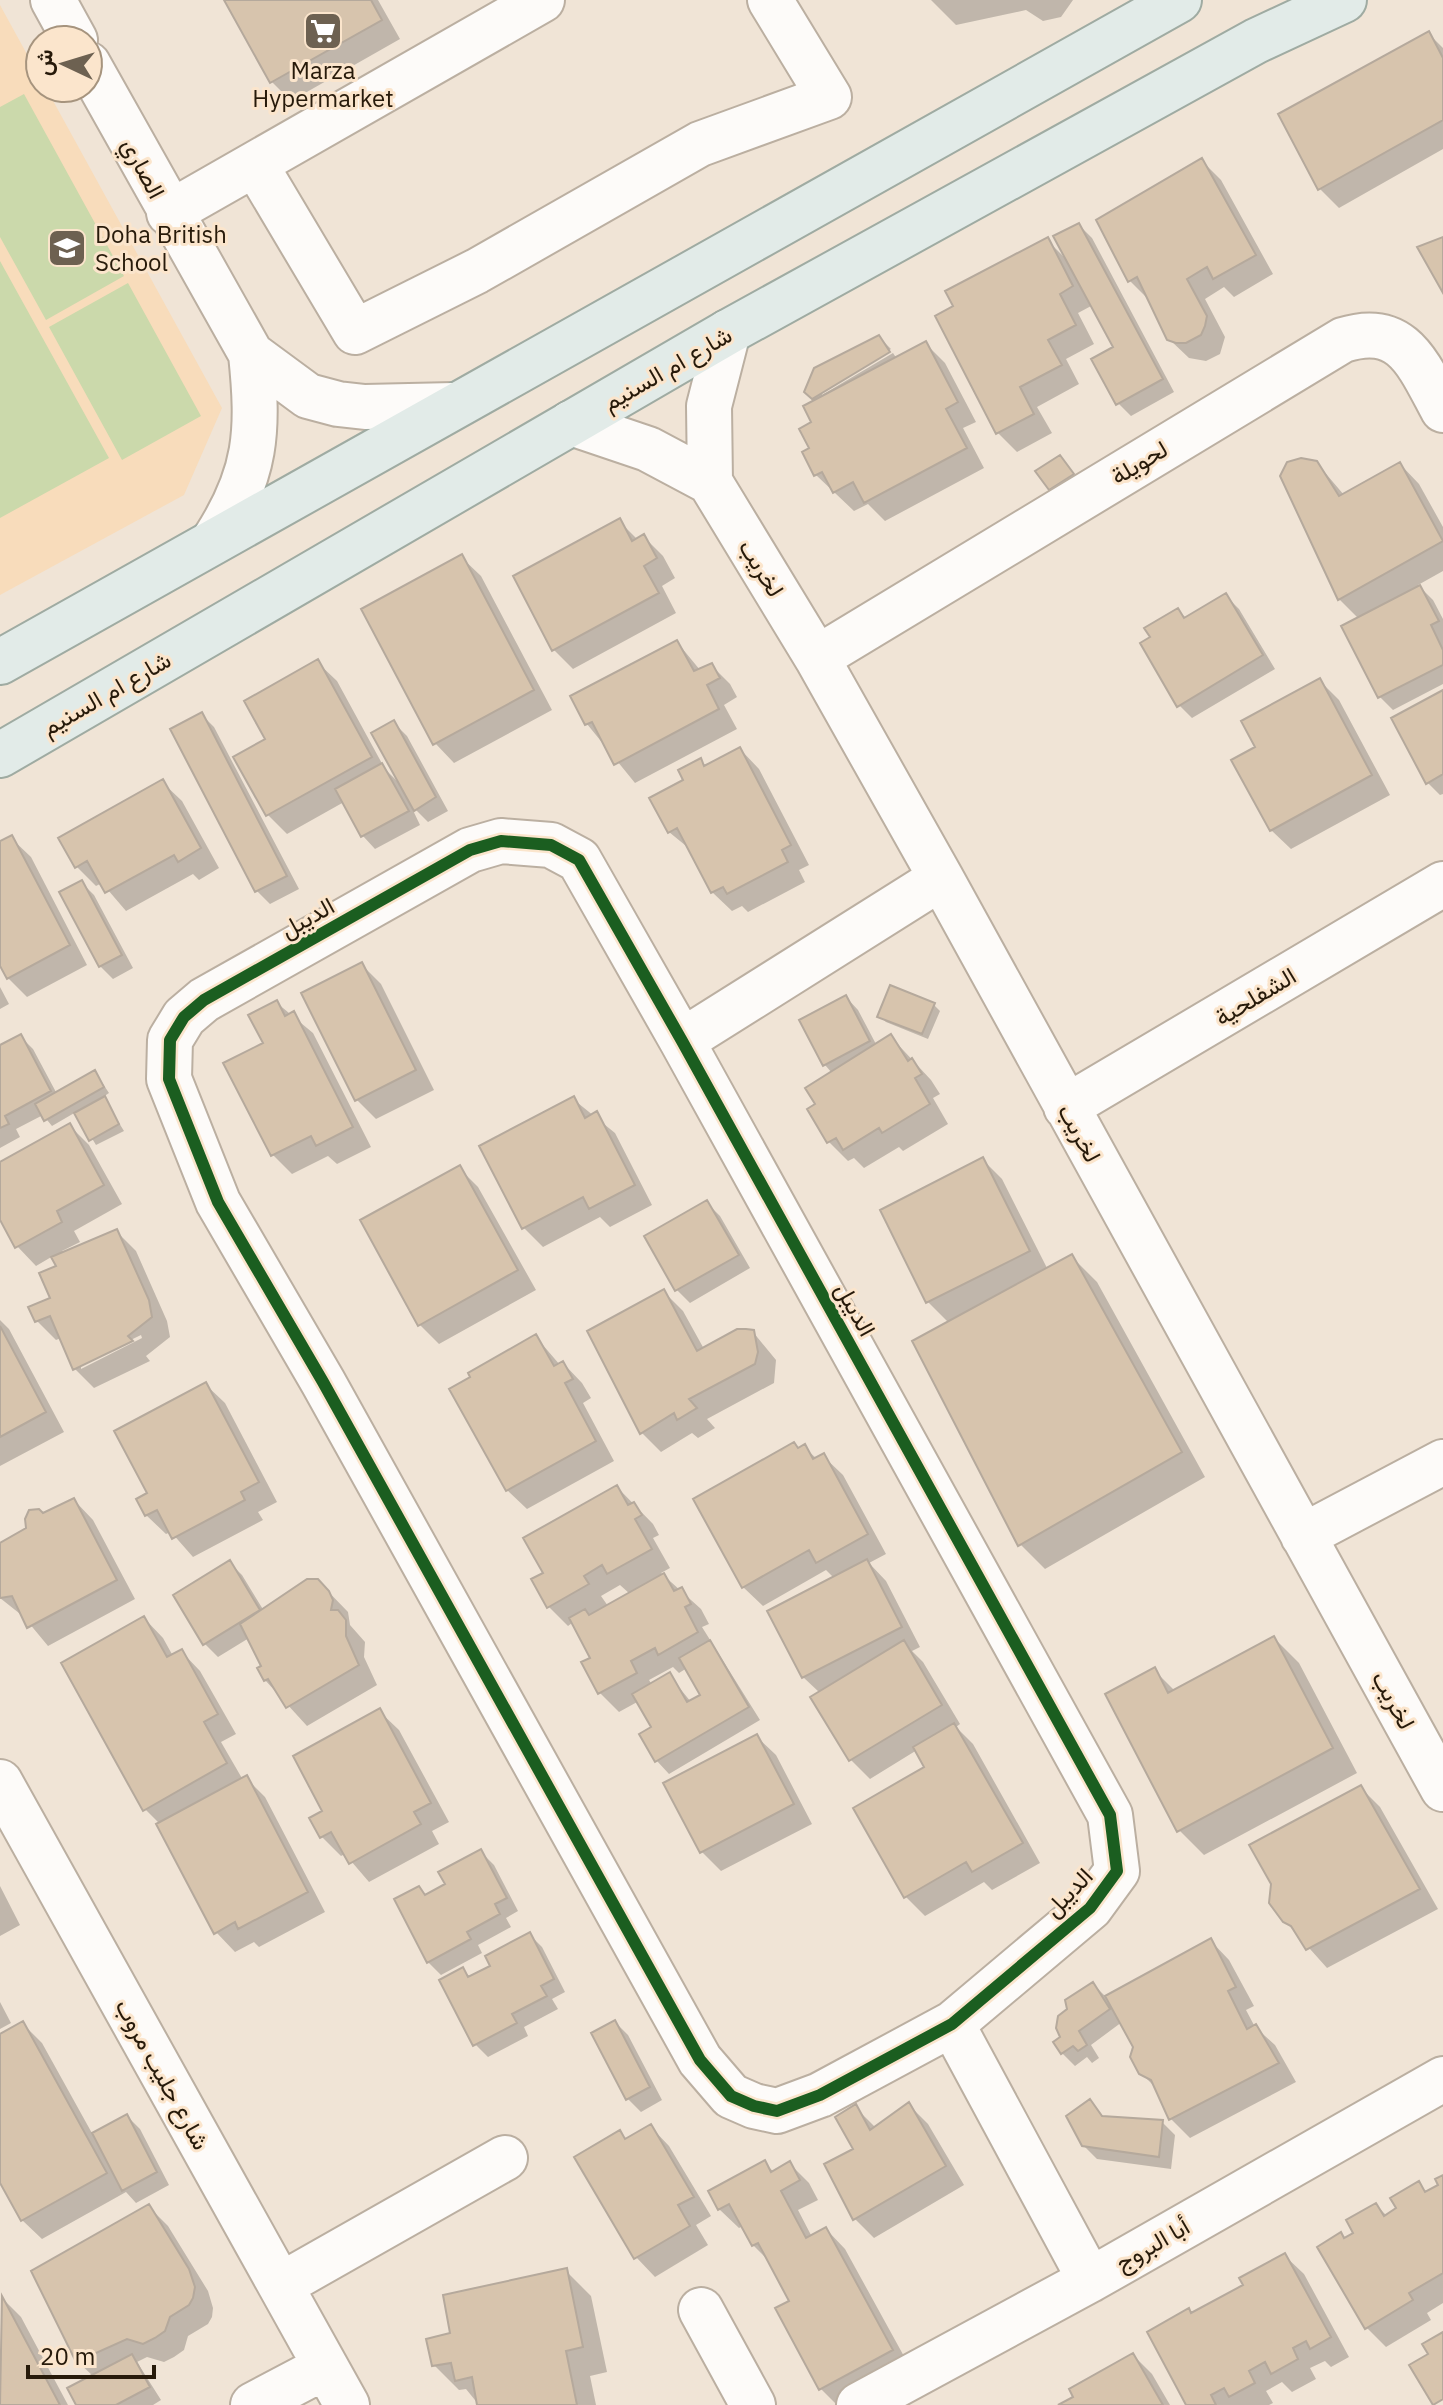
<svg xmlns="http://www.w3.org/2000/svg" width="1443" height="2405" font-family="'IBM Plex Sans',Vazirmatn,sans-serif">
	<rect width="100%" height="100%" fill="#f0e4d6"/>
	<path fill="#f8dcbb" d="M0,5L40,78V88H46L222,408L184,495L0,595Z"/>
	<path fill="#cbd9ab" d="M24,94L124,276L46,320L0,237V107Z
		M0,261L109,458L0,518Z
		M128,283L201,416L122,460L49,327Z"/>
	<path fill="#0003" fill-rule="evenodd" d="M227,0H378L400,39L291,101L272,82Z
		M931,0H1073L1061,17L1043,21L1026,10L956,25Z
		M1429,34L1443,48V149L1339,208L1320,189L1281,115Z
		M1202,161L1221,180L1273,274L1234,297L1224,287L1205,299L1225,337L1220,354L1206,361L1189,358L1169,339L1149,300L1130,281L1099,221Z
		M1079,225L1092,238L1174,392L1131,416L1118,403L1116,348L1093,305L1078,313L1094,344L1066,359L1079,384L1037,407L1052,433L1017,452L998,433L956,307L1047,240L1067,260Z
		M879,337L891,349L822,390V395L893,353L897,359L926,344L945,363L976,422L963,428L984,468L885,521L868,504L854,511L816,475L812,449L816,402L807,392Z
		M1316,462L1344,495L1400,464L1419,484L1443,527V571L1418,585L1433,600L1443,619V684L1393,710L1380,697L1343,627L1359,619L1339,599Z
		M1066,463L1078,481L1056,495L1050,489Z
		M619,521L638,540L644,537L663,556L675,578L662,586L676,613L573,669L554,650L515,577Z
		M461,557L481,576L552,710L454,763L435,743Z
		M1226,596L1239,609L1275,669L1192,718L1179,705L1153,638L1178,610L1187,619Z
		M677,642L700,670L711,665L730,684L737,697L724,705L737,729L635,783L587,724Z
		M317,662L337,681L385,769L400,784L394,723L407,736L448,811L428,822L410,804L420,825L375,849L363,836L344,802L287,834L268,815V740Z
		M1320,681L1339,700L1390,795L1291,849L1271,830L1258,748Z
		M1443,692V794L1440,795L1427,782Z
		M201,714L214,727L299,889L270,904L257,891Z
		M740,749L759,769L809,865L799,870L805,882L748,912L742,906L732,911L712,892L691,850L669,832L700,760L707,767Z
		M162,782L182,801L219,868L199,880L193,874L126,911L102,883L96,886L77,867Z
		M11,838L31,857L87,965L27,997L8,978L0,962V844Z
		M81,882L94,895L133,968L113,979L100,966Z
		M362,965L381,984L434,1090L376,1119L357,1100Z
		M0,987L9,1004L0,1009Z
		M846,997L858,1010L877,1046L891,1037L931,1080L940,1094L933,1098L948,1124L903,1151L899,1147L864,1168L854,1158L848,1161L829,1142L809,1110L817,1105L832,1073L825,1065Z
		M277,1003L313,1033L371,1147L337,1164L328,1156L292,1174L273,1155L266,1044Z
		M934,1005L940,1011L928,1039L886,1022L880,1016Z
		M20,1036L33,1049L57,1094L95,1072L109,1093L103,1097L124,1131L96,1145L76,1112L52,1126L43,1115L16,1129L20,1137L0,1148V1047Z
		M573,1099L615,1133L652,1205L610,1227L600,1217L543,1247L524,1228Z
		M70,1126L89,1145L122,1204L74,1231L80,1242L62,1251L64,1254L117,1232L136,1251L167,1321L170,1337L146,1356L150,1361L94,1388L75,1369L61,1338L56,1340L37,1321L52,1299L58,1267L53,1256L36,1266L17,1246L0,1216V1165ZM141,1335L142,1338L81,1369V1364Z
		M983,1160L1002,1179L1048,1270L1072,1257L1097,1282L1205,1477L1045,1569L1020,1544L949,1323L928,1302Z
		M459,1168L478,1187L536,1290L439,1344L420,1325Z
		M707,1203L720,1216L750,1268L690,1303L677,1290L647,1237Z
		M664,1292L683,1311L704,1349L753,1332L776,1360L774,1383L707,1419L715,1428L698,1438L692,1433L661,1452L642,1433L589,1332Z
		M0,1320L9,1329L64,1432L0,1466Z
		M536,1337L560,1365L563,1363L582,1383L591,1398L583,1403L614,1461L527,1509L507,1490Z
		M205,1384L225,1403L277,1502L258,1512L263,1520L193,1557L171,1532L166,1534L146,1515L150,1494Z
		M804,1447L817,1459L823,1456L843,1475L886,1554L869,1563L886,1581L920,1647L912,1651L923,1662L960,1724L956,1727L973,1744L1040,1863L992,1890L984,1882L925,1916L906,1897L927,1768L917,1750L870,1779L851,1760L820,1693L803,1677L834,1578L826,1570L763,1606L743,1587L799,1450Z
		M617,1487L653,1524L659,1535L653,1538L670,1568L661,1573L701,1609L709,1624L702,1627L760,1720L669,1774L657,1761L654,1728L639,1701L619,1712L600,1693L593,1659L572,1623L568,1626L549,1607L546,1574ZM620,1585L630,1594L608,1606L601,1596ZM673,1667L679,1673L687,1668L703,1695L691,1702L669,1675L652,1685L649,1680Z
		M74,1500L93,1520L135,1599L48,1646L24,1617L0,1598V1544L28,1530L43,1515Z
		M229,1562L242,1575L264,1611L318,1581L348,1612L350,1625L365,1642L364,1657L377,1685L307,1726L265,1680L263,1667L249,1638L218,1657L205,1644L175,1596Z
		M144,1618L163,1638L173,1656L181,1651L200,1671L236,1734L221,1742L243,1780L246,1778L265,1797L325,1912L259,1947L254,1942L235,1952L216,1932L158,1822L145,1809Z
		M1274,1638L1299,1663L1357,1773L1204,1855L1179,1830L1154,1670L1175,1691Z
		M379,1711L399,1730L449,1822L432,1831L439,1844L369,1882L345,1854L341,1856L322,1837L312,1819L325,1812Z
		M756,1736L776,1755L812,1824L721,1871L702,1852L666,1784Z
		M1361,1788L1380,1807L1438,1909L1327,1968L1285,1921Z
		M481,1852L494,1865L518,1911L506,1918L511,1927L478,1945L482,1953L441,1975L428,1962L419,1888L427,1896L448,1885Z
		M0,1886L20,1925L0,1936Z
		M530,1935L542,1947L565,1992L552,1999L558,2009L524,2027L528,2036L488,2057L475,2044L463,1970L471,1978L493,1966Z
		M1210,1940L1229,1960L1254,2006L1246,2010L1255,2027L1275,2045L1296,2082L1190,2138L1171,2119L1157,2089L1141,2073L1135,2046L1122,2022L1091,2045L1099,2058L1092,2063L1087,2057L1075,2066L1062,2053V2038L1093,1984L1106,1997Z
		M0,2002L11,2023L0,2029Z
		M615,2022L628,2035L662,2100L641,2112L628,2099Z
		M23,2024L42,2043L93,2135L127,2116L140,2129L169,2185L136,2203L126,2192L42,2239L22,2220L0,2179V2036Z
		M1090,2102L1105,2118L1162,2122L1175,2135L1171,2169L1097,2159L1083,2145Z
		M909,2105L928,2124L964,2185L874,2238L855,2219V2107L876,2128Z
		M650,2126L669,2146L711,2216L696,2225L708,2245L655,2277L636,2257L620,2133L627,2140Z
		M764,2163L774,2172L790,2164L809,2183L818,2200L798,2210L812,2237L826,2229L845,2249L911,2369L846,2405H837L821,2389L792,2302L771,2263L753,2245L743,2226L739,2228L719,2209Z
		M1443,2177V2303L1427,2313L1431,2320L1386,2347L1367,2328L1319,2247L1356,2233L1376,2205L1387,2216L1399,2209L1418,2184L1427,2193L1441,2185Z
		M149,2207L168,2226L208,2291L213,2308L212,2317L208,2324L188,2336L184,2350L174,2357L164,2362L147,2357L137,2362L161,2400L153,2405H79L93,2376L77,2361Z
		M1284,2255L1304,2274L1349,2357L1331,2367L1325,2361L1310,2368L1316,2379L1292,2392L1282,2382L1266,2391L1273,2403L1269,2405H1189L1193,2315L1246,2285Z
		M566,2271L591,2296L607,2372L590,2376L596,2405H479L466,2389L459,2390L434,2365L453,2335Z
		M2,2298L21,2317L68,2405H0Z
		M1133,2355L1152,2374L1170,2405H1062Z"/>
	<path fill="#d7c4ad" stroke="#b5a99c" stroke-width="2" d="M224,0H371L382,20L270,83Z
		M1429,31L1443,58V120L1318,190L1278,114Z
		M1202,158L1256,255L1213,279L1207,267L1187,279L1207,316L1205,326L1201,335L1186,343H1176L1167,340L1137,277L1128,282L1096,220Z
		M1079,223L1163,379L1116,405L1091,359L1113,347L1053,236Z
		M1048,237L1073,286L1060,294L1076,325L1048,340L1062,365L1020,387L1034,414L996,434L935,316L953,306L945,291Z
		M1443,237V293L1417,247Z
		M879,335L890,352L812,399L804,392L814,368Z
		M926,341L958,402L946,409L967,448L864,503L853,482L833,493L822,472L814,476L802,452L809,448L799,429L811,422L803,406Z
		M1060,455L1074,474L1049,490L1035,471Z
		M1301,458L1317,461L1339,496L1400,462L1443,541L1338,600L1280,476L1287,462Z
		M620,518L632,541L644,534L657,558L644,566L659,593L552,651L513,576Z
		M462,554L534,690L433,745L361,609Z
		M1420,585L1439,621L1431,625L1443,650V665L1378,698L1341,626Z
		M1226,593L1263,655L1177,707L1140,643L1150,637L1144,628L1178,608L1184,618Z
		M677,640L694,671L712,663L720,678L707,685L719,709L614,765L592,722L585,725L570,696Z
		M318,659L372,757L266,816L233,757L265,739L244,701Z
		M1320,678L1372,775L1270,831L1231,760L1255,747L1241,721Z
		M1443,690V774L1426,784L1391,718Z
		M202,712L287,876L255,892L170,729Z
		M394,720L436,797L414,811L371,733Z
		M740,747L791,845L782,850L788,862L727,894L723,887L711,893L677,828L668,833L649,798L683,780L678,770L701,758L704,766Z
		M382,763L409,811L361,837L335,789Z
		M163,779L201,848L178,862L174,855L105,893L87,861L75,868L58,838Z
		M12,835L70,945L7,979L0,966V841Z
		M82,880L122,955L99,967L59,892Z
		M362,962L416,1070L355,1101L301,993Z
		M890,985L935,1003L922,1034L877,1017Z
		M846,995L870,1041L823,1066L799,1020Z
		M277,1000L285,1016L294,1011L353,1127L316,1146L311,1136L271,1156L223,1063L263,1043L248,1015Z
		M21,1034L51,1091L5,1116L9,1124L0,1128V1045Z
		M891,1034L908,1061L912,1058L922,1074L915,1078L930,1104L882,1133L879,1128L843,1150L836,1138L827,1143L807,1109L815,1104L805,1088Z
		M95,1070L104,1087L44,1121L35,1104Z
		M105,1096L119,1124L89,1141L74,1113Z
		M574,1096L585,1118L597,1111L635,1185L589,1209L583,1197L522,1229L479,1146Z
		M70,1123L104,1185L57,1211L62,1222L15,1248L0,1220V1162Z
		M983,1157L1030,1251L926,1303L880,1210Z
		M460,1165L518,1270L418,1326L360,1220Z
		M707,1200L739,1255L675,1291L644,1236Z
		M117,1229L149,1300L152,1317L128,1336L133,1341L73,1370L50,1316L35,1322L28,1307L50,1298L39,1273L56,1266L51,1257Z
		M1072,1254L1182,1452L1018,1546L912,1341Z
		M664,1289L697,1351L737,1329H746L754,1330L758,1352L755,1364L689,1399L697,1408L677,1420L674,1413L640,1434L587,1331Z
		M0,1326L46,1412L0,1437Z
		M536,1334L554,1366L563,1361L573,1379L565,1383L596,1441L506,1491L449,1389L470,1377L468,1373Z
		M206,1382L259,1482L241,1492L245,1500L172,1539L157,1510L145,1516L136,1499L147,1493L114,1431Z
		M794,1442L798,1448L805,1444L813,1459L824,1453L868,1534L816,1563L809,1550L742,1588L693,1499Z
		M617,1485L628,1505L634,1502L642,1515L635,1519L652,1549L607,1574L602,1565L584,1576L589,1584L547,1608L531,1579L543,1573L523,1538Z
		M74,1498L117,1580L27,1628L12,1596L0,1598V1543L26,1528L25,1519L29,1510L39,1509L43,1513Z
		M867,1559L902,1627L802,1678L767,1611Z
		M230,1560L260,1610L203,1645L173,1595Z
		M664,1573L674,1591L682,1587L691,1604L685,1607L698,1632L658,1655L655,1648L631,1661L637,1673L598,1694L581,1662L590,1658L569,1618L585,1609L589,1615Z
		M307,1579H318L329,1591L333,1600L331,1610H338L346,1620V1636L359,1665L286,1708L268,1679L264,1681L257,1668L261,1666L240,1624Z
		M144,1616L167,1657L182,1649L218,1714L204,1722L227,1763L143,1811L61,1663Z
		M1274,1636L1333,1748L1177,1832L1105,1694L1155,1667L1168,1693Z
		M710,1640L749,1707L655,1762L639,1734L651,1727L632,1694L670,1672L687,1702L700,1695L679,1658Z
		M904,1640L942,1705L849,1761L810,1697Z
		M380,1708L431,1803L414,1812L421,1824L349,1864L331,1832L320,1838L309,1818L322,1811L293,1756Z
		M954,1723L1023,1843L972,1872L966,1862L904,1898L853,1808L924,1767L913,1747Z
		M757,1734L794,1804L700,1853L663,1783Z
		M247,1775L308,1892L238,1929L235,1922L214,1934L156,1824Z
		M1361,1785L1420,1889L1306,1950L1291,1926L1283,1922L1269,1903L1271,1884L1249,1845Z
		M481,1849L507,1898L495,1904L500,1914L467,1932L471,1939L427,1963L394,1899L419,1886L425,1895L445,1884L438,1872Z
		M530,1932L554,1979L541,1986L547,1996L512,2014L517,2023L473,2046L439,1980L463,1967L468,1977L490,1966L485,1956Z
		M1211,1938L1236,1987L1228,1991L1247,2029L1256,2024L1279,2063L1169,2120L1151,2080L1139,2074L1130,2057L1133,2047L1105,1996Z
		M1093,1982L1110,2009L1079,2031L1087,2045L1078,2051L1073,2046L1061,2054L1053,2042L1060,2037L1056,2028L1058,2016L1067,2009L1065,2000Z
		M615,2020L650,2087L626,2100L591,2033Z
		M23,2021L107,2173L21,2221L0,2183V2034Z
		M1090,2099L1102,2116L1163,2120L1159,2157L1082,2146L1066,2116Z
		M909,2102L946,2166L853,2220L824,2164L853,2149L835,2117L856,2104L870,2130Z
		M127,2114L157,2172L122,2191L92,2133Z
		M651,2124L694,2197L678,2205L690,2226L634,2259L574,2157L620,2130L625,2139Z
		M765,2160L771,2172L790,2161L800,2180L781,2191L806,2238L826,2227L893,2350L819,2390L775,2308L789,2301L758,2243L752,2246L729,2204L718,2210L708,2191Z
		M1443,2175V2273L1409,2293L1413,2300L1365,2329L1317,2247L1341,2232L1344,2238L1353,2233L1346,2220L1376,2203L1384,2216L1396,2208L1390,2198L1419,2181L1425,2192L1438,2185L1435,2179Z
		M149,2204L189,2269L195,2287L193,2298L189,2305L170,2317L165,2331L155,2338L143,2344L127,2339L76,2362L31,2271Z
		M1285,2253L1331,2337L1310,2349L1306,2341L1293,2348L1298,2359L1271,2374L1265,2362L1249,2371L1255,2383L1229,2397L1224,2388L1211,2395L1216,2405H1186L1147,2332L1189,2308L1191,2313L1243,2285L1239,2278Z
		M567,2268L583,2347L566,2351L577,2405H477L472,2377L455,2381L451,2363L432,2366L426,2339L450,2333L443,2295Z
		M2,2296L60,2405H0Z
		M1443,2332V2399L1433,2405L1409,2365L1428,2354L1422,2344Z
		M1133,2353L1163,2405H1058L1073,2397L1069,2389Z
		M132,2354L150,2387L116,2405H76L67,2388Z"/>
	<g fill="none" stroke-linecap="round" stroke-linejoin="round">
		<defs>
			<path id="minor" d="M53,0L75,40
				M88,64L251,354L308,396L338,404L365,407L454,405
				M255,164L355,332L477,271L700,144L829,97L770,0
				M169,213L542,0
				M728,332L709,406L710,482L817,658L941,878L1443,1789
				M571,423L648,449L710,482
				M214,540C257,474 259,431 251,354
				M817,658L1343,340C1403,321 1418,364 1443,410
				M501,841L551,845L579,860L682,1041L1110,1815L1117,1871L1090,1908L952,2024L820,2095L777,2111L754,2106L731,2096L700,2060L323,1382L218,1202L169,1079L170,1040L184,1017L204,1000L470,850Z
				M682,1041L941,878
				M1066,1107L1443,884
				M1303,1536L1443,1462
				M0,1782L347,2405
				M952,2024L1090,2280
				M281,2285L505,2158
				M701,2310L753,2405
				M253,2405L325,2367
				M859,2405L1090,2280L1443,2079"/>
			<path id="major" d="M0,662L1179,0
				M0,755L728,332L1256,41L1344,0"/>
		</defs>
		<use href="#minor" stroke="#bbafa1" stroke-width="48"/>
		<use href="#major" stroke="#9faba2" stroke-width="48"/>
		<use href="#minor" stroke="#fdfbf9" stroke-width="44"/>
		<use href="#major" stroke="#e2ebe8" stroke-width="44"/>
		<defs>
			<path id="cycleway" d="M501,841L551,845L579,860L682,1041L1110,1815L1117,1871L1090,1908L952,2024L820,2095L777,2111L754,2106L731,2096L700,2060L323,1382L218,1202L169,1079L170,1040L184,1017L204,1000L470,850Z"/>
		</defs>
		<use href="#cycleway" stroke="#fbe5cc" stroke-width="17"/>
		<use href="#cycleway" stroke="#1b5e20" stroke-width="12"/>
	</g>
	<defs>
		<symbol id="supermarket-square" viewBox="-11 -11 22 22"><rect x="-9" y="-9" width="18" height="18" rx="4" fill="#6d6151" stroke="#fbe5cc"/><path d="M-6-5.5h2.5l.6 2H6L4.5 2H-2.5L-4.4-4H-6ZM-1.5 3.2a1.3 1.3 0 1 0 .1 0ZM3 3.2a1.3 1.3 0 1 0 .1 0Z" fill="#fff"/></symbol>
		<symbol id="school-square" viewBox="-11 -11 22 22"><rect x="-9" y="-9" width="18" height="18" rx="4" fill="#6d6151" stroke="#fbe5cc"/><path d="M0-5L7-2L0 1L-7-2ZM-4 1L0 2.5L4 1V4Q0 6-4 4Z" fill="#fff"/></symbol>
	</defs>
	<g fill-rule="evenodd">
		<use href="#supermarket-square" x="301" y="9" width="44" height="44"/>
		<use href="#school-square" x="45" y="226" width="44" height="44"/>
	</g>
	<g text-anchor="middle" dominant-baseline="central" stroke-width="6" stroke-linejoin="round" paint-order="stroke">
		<g font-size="24" fill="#271a0a" stroke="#fbe5cc">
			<text x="323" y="70">Marza<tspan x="323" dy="28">Hypermarket</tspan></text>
			<text x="95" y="234" text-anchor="start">Doha British<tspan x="95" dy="28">School</tspan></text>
		</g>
		<g font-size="24" fill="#271a0a" stroke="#fbe5cc">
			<text transform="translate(144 168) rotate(62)">الصاري</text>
			<text transform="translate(667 368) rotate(-30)">شارع ام السنيم</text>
			<text transform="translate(1139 462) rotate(-31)">لحويلة</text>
			<text transform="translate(762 568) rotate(58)">لخريب</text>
			<text transform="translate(106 693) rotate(-30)">شارع ام السنيم</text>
			<text transform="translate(307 917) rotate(-29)">الديبل</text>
			<text transform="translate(1255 996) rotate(-31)">الشفلحية</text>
			<text transform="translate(1080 1133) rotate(61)">لخريب</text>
			<text transform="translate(856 1309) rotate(61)">الديبل</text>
			<text transform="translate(1394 1700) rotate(61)">لخريب</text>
			<text transform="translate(1068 1892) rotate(-46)">الديبل</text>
			<text transform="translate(163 2074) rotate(61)">شارع جليب مروب</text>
			<text transform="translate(1152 2244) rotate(-30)">أبا البروج</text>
		</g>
	</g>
	<g transform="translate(64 64) rotate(274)"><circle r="38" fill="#fbe5cc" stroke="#a6947e" stroke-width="2"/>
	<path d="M0-6L14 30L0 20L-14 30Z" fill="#6d6151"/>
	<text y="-12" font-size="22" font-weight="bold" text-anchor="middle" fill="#271a0a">ش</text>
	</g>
	<path d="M28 2365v12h126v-12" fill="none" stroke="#271a0a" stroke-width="4"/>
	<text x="40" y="2365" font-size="24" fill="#271a0a" stroke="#fbe5cc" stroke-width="6" paint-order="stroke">20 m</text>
</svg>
